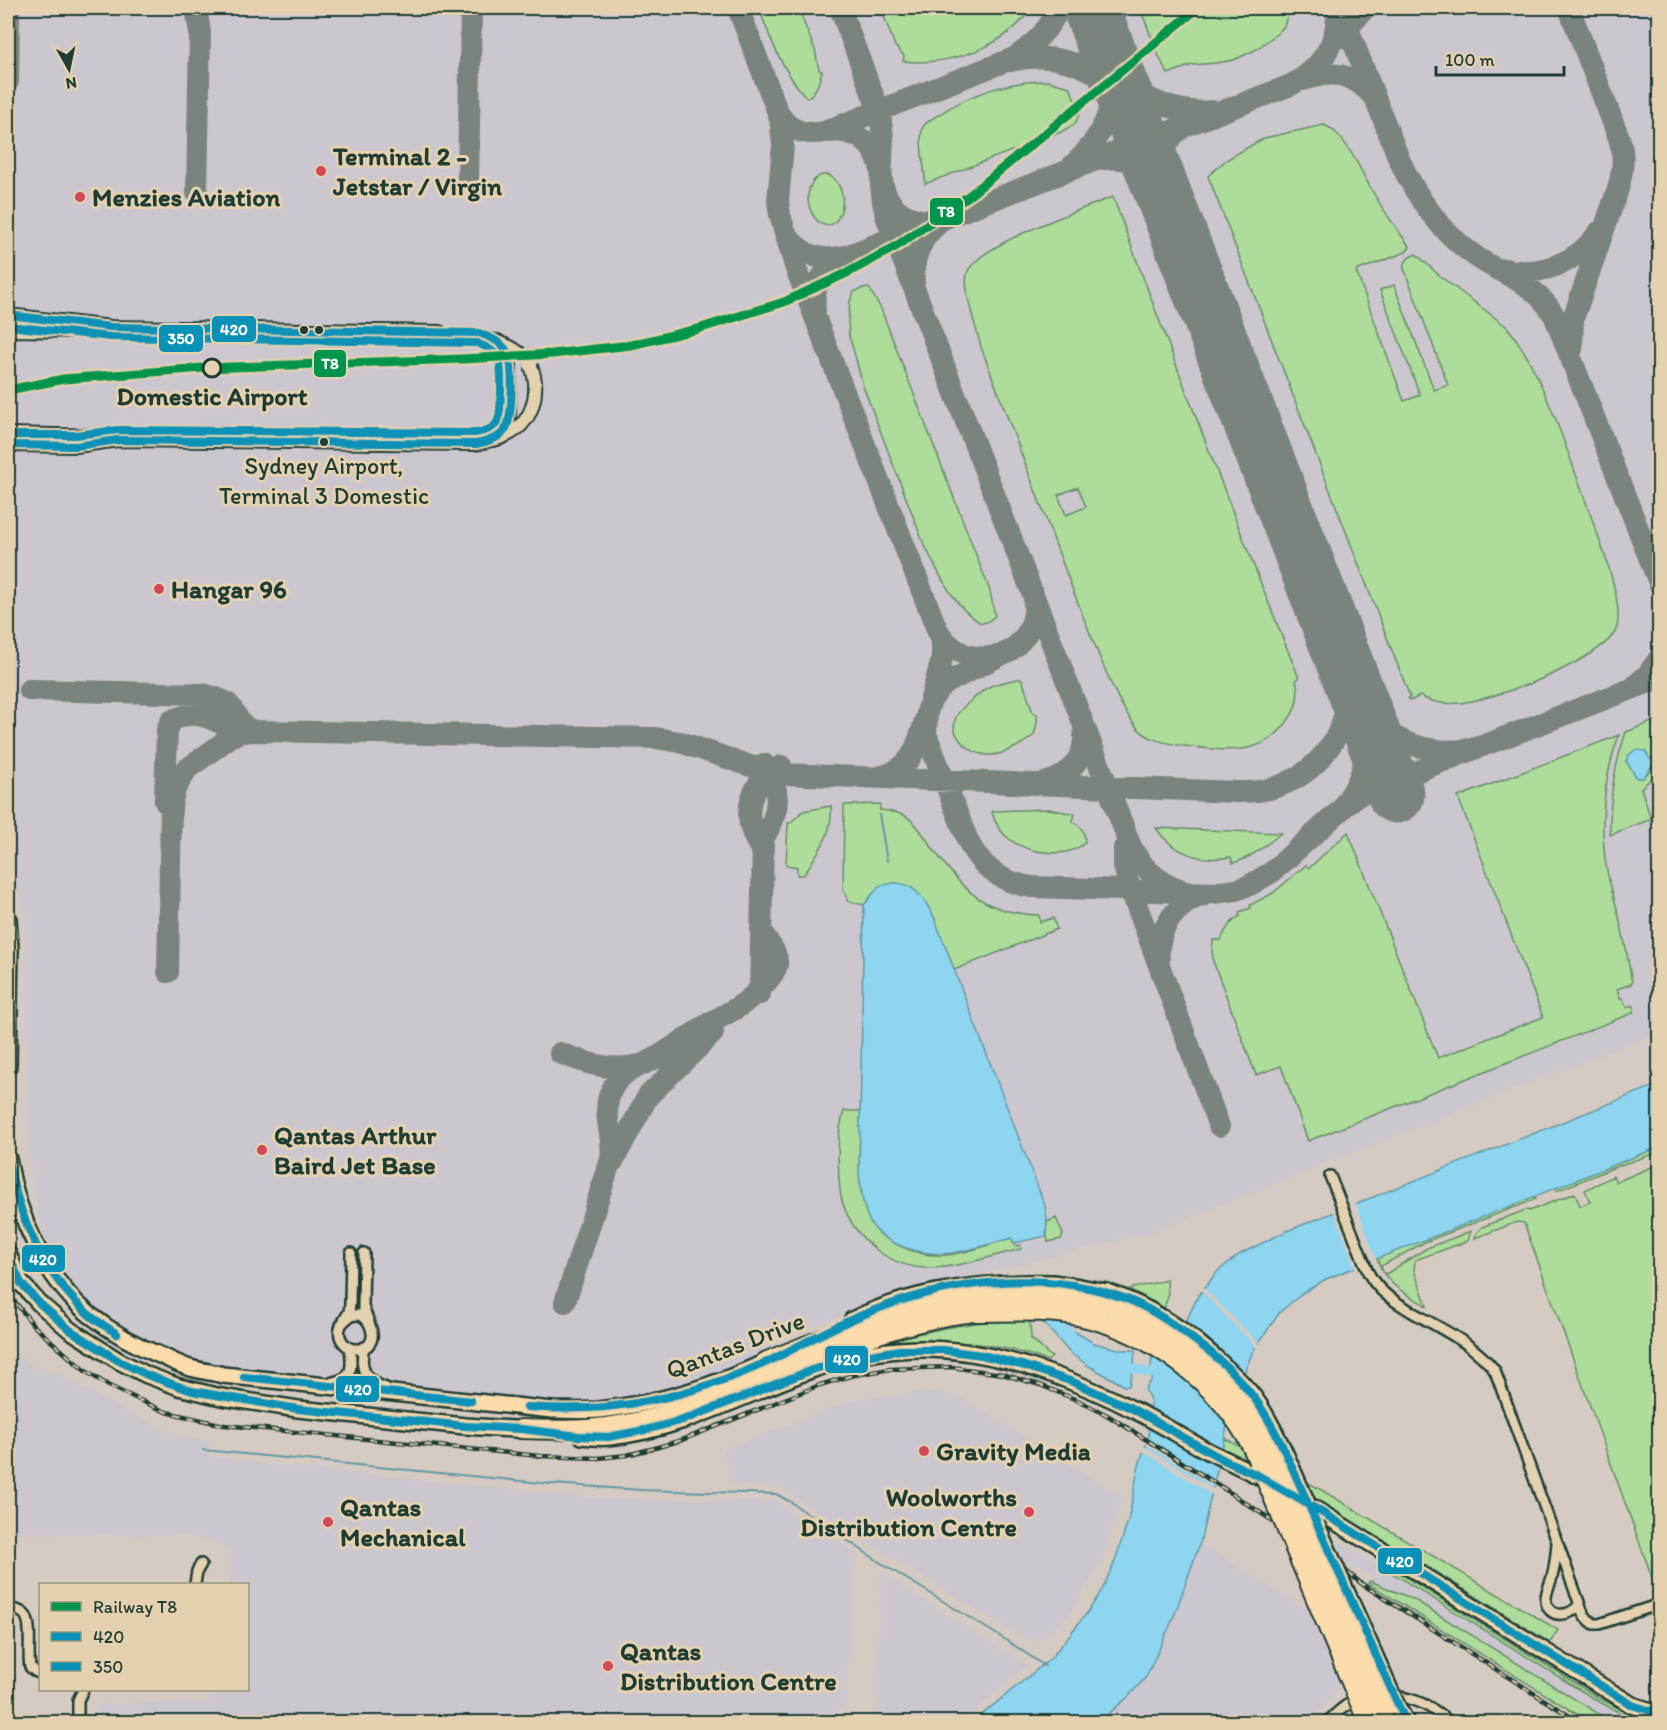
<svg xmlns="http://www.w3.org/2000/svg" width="1667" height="1730" font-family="Itim,sans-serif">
	<rect width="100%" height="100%" fill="#d6cbc2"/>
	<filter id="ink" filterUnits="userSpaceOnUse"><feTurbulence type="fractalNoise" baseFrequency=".0167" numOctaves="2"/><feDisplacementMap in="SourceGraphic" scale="12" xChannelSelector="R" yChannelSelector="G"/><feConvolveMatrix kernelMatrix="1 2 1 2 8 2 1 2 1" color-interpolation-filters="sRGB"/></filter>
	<g filter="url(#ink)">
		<path fill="#ccc6cf" d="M8,8H1659V1032L1152,1232L890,1297L813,1327L786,1323L762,1356L710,1379L659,1395L612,1403L555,1404L410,1390L224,1364L207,1365L189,1361L126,1333L94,1311L75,1291L52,1261L41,1228L36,1205L28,1147L26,918L8,855Z
			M8,1357L22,1358L31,1366L64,1376L71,1381L123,1410L179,1437L210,1441L211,1456L275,1465L593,1498L777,1501L856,1553L845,1703L828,1722H97V1705L209,1701V1690H248V1617L249,1616L248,1615V1584H229L231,1577V1552L220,1544L200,1538L184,1535L8,1533Z
			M933,1392L958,1396L1122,1497L1102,1560L1068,1616L1046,1635L1037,1640L1025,1639L1016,1634L880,1549L868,1544L783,1489L775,1487L727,1484L729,1472L722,1450L854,1400L888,1395L895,1397L908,1393Z
			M1260,1493L1596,1700L1627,1716L1630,1714L1649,1722H1612L1413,1599L1370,1581L1373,1576L1346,1565L1255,1501Z
			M1200,1543L1373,1651L1309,1722H1099L1128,1697L1146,1676L1173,1619Z
			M881,1573L1017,1659L1027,1665L962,1722H865L879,1706L875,1695Z"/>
		<path fill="#addc9b" stroke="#668c68" stroke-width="1.5" fill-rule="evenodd" d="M759,8H798L815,50L819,70L822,71C819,82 817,92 807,98C784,74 770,39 759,8Z
			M881,8H1032C1004,48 950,66 903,61L904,56L895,46Z
			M1140,8H1286L1287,17L1284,26L1278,33L1255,50L1234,60L1216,63L1192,65L1168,74L1160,59Z
			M1048,81L1070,87L1080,113L1075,124L1061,132L925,184C926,166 918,147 922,129C924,123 930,120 935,117C967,95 1009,80 1048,81Z
			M1324,125C1345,132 1362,174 1373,192C1384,212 1397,229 1410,247L1406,252L1356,271L1404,401L1420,395L1380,290L1394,285L1434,390L1448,385L1403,266L1408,258L1416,254L1441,277L1506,326C1516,337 1524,351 1531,364C1554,409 1571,461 1588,508C1598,537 1624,599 1617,627C1612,650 1539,681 1518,688C1488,697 1449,713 1420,696L1410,701L1408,698L1410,697L1208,176L1226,160L1264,138Z
			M822,175H829C857,192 836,245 815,218C810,211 808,206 808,197C809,186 812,179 822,175Z
			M1113,197C1173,358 1234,519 1299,678L1296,680C1300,695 1297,709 1287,722C1263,756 1228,751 1192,747C1172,744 1147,742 1135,725C1121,707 1112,686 1103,665C1090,634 1078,604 1066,572C1038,497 1010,422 981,347C977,330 963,291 967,274C973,246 1085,208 1113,197ZM1078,487L1086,507L1066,515L1058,495Z
			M863,288H869L881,309L990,591L995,616L987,622L981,623C954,609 936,568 923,542L863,386L854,352L849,336L848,321L850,301L854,292Z
			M1018,679H1022L1033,713L1037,714V723L1034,735C1024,744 1002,756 988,755C970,754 948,736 956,717C959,710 966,705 972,700C978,695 983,689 991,686C999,683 1009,681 1018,679Z
			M1659,719V758L1626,761L1637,778L1647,774L1652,766L1659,772L1641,788L1651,819L1610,835C1609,799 1614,766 1626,732Z
			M1619,735C1605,774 1600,818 1605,859C1607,877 1614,896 1618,913C1624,936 1628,959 1632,982L1631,984L1617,989L1620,998H1622L1627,1007L1632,1005L1634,1006L1633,1013L1308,1141L1281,1066L1256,1075L1213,961L1212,950L1213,940H1221C1225,930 1230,921 1240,916L1239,912L1251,908L1250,905L1273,893L1306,865L1309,868L1348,832L1438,1058L1543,1017L1458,797Z
			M880,804V810C889,811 899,812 907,817C917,823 924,836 931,846C963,889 981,913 1039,915L1040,922L1053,918L1057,929L954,970L934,917L926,903L880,886L864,905L847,901V896L843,891L844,805Z
			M831,806C833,837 818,850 804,875H797V867L786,865L788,823H790L803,811Z
			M1049,809L1075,814L1073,821C1082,827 1085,832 1085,842C1069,860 1027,853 1009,839C1001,833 994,822 992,812L994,811Z
			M1156,828L1281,833C1266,845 1252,858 1233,863L1231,857C1201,862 1173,854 1156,828Z
			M844,1111H861C860,1144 853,1205 877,1231C883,1238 892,1242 900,1246C913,1252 929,1256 944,1255C966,1254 990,1244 1011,1238L1016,1246L1020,1245L1021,1249C992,1256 961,1267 931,1268C891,1269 854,1240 842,1201C838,1186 837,1145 840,1128C841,1122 843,1116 844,1111Z
			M1659,1147V1152L1618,1166L1556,1191L1555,1188Z
			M1659,1164L1660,1594H1658L1524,1223L1517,1222L1475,1238L1476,1233L1482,1227L1528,1209L1529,1211L1575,1193L1580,1206L1590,1202L1585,1190L1613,1176L1616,1182Z
			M1534,1196L1536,1199L1425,1242L1381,1266L1383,1272L1386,1274L1427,1248L1471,1231L1468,1241L1415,1260L1414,1270L1427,1306C1405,1293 1383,1284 1377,1257Z
			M1056,1218L1063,1234L1061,1239L1048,1242L1046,1229L1047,1222Z
			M1167,1280L1168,1297L1164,1308L1129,1289Z
			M988,1321H1030L1031,1339C1039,1344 1044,1352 1052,1357L1048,1361C997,1342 955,1339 901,1344L898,1338L945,1328Z
			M1224,1438L1318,1488L1558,1630L1550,1643C1443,1574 1334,1511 1222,1449Z
			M1383,1563L1597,1697L1630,1714L1628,1717L1596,1700L1381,1566Z
			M1370,1581L1413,1599L1612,1722H1589L1368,1583Z"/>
		<path fill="#8ed5f0" stroke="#6298a5" stroke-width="1.5" d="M1635,750L1645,751L1650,759L1659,758V772L1652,766L1643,778H1637L1626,761L1629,755Z
			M894,883C915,882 925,901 934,917L1045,1206L1047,1220L1046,1236L1015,1243L1011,1238C968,1250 938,1264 894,1243C884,1238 873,1230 868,1218C862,1205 861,1188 859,1173L864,905L879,886Z
			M1659,1084V1147L1326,1279L1304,1292L1280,1312L1253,1351L1232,1403L1222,1449L1200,1543L1173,1619L1146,1677L1128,1697L1099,1722H973L1051,1658L1087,1613L1102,1590L1115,1561L1128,1521L1138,1469L1148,1436L1151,1402L1145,1389L1153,1378L1150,1372L1152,1358L1162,1346L1182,1330L1198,1296L1218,1271L1240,1254L1287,1231Z
			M1042,1321L1061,1323L1064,1328L1075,1332L1094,1343L1122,1350H1135L1134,1366L1129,1386H1123V1385L1089,1366L1070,1353Z"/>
		<path fill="#d6cbc2" d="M1355,1201L1377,1262L1356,1270L1335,1214L1332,1210Z
			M1202,1286L1261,1346L1258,1349L1200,1289Z
			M1145,1437L1217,1482L1216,1488L1143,1443Z
			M1142,1445L1215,1490L1214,1496L1141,1450Z"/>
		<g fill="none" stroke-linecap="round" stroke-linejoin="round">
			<path stroke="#6298a5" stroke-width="2" d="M879,814L887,861
				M203,1450L552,1484L641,1490L776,1494L789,1501L881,1563L1009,1642L1045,1666"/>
			<path stroke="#8ed5f0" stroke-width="9" d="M1053,1314L1074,1338
				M1122,1365L1161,1376"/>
			<path stroke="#7a847b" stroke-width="22" d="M196,8L200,33L197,193
				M738,8L780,118L783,145L778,201L780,215L795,266L940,637L942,646V659L927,713L926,734L968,841C981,868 1003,883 1032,887L1214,893L1236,890L1250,885L1272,872L1353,799L1367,791L1482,746
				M840,8L880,114L883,137L881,185L883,202L886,216L1130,844C1140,866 1156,881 1179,889
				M1340,8L1399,159C1417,199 1441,233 1478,258C1508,278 1533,281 1554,315L1660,585
				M1569,8L1619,138C1625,156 1623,171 1618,189L1573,319L1572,349
				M1341,37L1365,8
				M1011,61C1052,50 1104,66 1126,104C1133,117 1135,134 1144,146
				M1115,65C1132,98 1177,115 1212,111
				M1303,80C1332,70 1351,72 1373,96
				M8,81L9,8
				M777,110C786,129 804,136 824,132L1014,58C1034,45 1049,30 1059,8
				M829,132C851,129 872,140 879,163C882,170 881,178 883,186C889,211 912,223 936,220
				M1104,159C1142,155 1153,174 1166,205
				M1073,165C1099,142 1117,108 1113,72C1111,60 1105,48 1100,36
				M468,181L471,8
				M1163,191C1154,167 1161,143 1182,128
				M787,235C801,255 822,262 846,256L1291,85C1321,69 1339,42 1337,8
				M1504,269C1541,277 1577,263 1599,232
				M914,283C912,258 921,237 940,222
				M815,310C812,286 824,267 846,256
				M937,629C949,650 970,662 995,656
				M1352,678C1356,688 1359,699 1365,708C1391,747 1439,758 1482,746L1660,678
				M1636,685L1648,674L1660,657
				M29,690L203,694C210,696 220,698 227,703C239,713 235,726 255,731
				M931,701L939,689L948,682L1011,650C1027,638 1036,621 1034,601
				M879,777C911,770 917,748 925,720
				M1044,783C1071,777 1087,755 1084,728
				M165,802L167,730L171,721C205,703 217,729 247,732
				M1345,803C1367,773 1373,740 1359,704
				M1124,848V866L1129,885L1219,1126
				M763,852C740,821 746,784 781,766
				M1159,961C1156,929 1176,902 1207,894
				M168,972L171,805L175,789L187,769L232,736L241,732L256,731L656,738L680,742L768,772L782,774L1237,792C1248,792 1259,792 1269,789C1317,777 1352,731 1347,681C1346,667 1340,654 1335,641
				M760,994L763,841C765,833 771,827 773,819C781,799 776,781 764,764
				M560,1053C584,1063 612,1072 638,1065
				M613,1161L648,1096L713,1033
				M565,1302L611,1159C615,1133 599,1112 613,1087C622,1071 638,1067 654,1059C672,1048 690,1036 708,1024C720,1017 733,1011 744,1003C753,996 775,976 777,965C779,950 764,941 761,928"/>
			<path stroke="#7a847b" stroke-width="57" d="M1091,8L1396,795"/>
			<defs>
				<path id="minor" d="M1330,1176L1368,1272C1378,1292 1394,1301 1412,1312C1441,1329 1475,1344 1495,1371L1584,1616L1594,1624H1599L1660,1604
					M364,1253L363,1307L369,1322
					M344,1320L349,1312L350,1304L351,1253
					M364,1347C359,1369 365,1381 386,1388
					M333,1382C354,1379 352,1365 350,1348C341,1343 337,1335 341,1325C367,1290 391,1358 350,1348
					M1557,1543C1556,1555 1555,1566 1552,1577C1550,1585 1545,1593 1546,1601C1548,1619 1570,1617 1579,1605
					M195,1584L197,1571L201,1564
					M8,1609C13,1609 21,1610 25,1615C33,1624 27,1655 30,1667L36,1672L40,1673
					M1391,1696C1417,1698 1430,1706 1450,1722
					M78,1722V1700L83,1690
					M1327,1722C1337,1713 1346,1703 1359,1700"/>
				<path id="tertiary" d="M8,315L111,327L440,332
					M8,330L86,331
					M8,434L102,436
					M8,445L76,446L118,440L476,444C491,441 504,436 509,420L510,361L506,351L498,341"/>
				<path id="trunk" d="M8,918L10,948L8,1066
					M8,1159C17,1215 45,1279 90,1315C112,1332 136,1346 162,1356C170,1360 179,1364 187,1367C199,1371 212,1372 223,1375L552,1410C567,1410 583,1411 598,1410C658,1404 719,1385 774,1358
					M8,1254L21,1283L39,1303L70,1330L119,1361L147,1375L179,1387L221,1397L298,1409L465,1426L531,1430
					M852,1320C899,1297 950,1287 1002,1284C1019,1283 1036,1282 1053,1283C1071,1285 1089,1289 1107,1292
					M582,1436C590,1437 600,1438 609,1437C680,1430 745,1394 811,1370C839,1360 870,1352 899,1350C977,1343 1062,1374 1130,1408C1155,1420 1178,1435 1202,1448C1225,1460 1249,1470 1271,1483
					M1302,1501L1632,1705L1660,1714
					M1398,1708L1406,1722"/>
				<path id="motorway" d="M765,1362C834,1334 897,1307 971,1298
					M521,1429C568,1431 612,1430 657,1417C688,1409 718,1396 748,1384C809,1360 872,1332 937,1318C949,1315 961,1314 973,1312"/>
			</defs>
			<use href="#minor" stroke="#1f3d34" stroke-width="14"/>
			<use href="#tertiary" stroke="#1f3d34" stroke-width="16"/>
			<use href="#trunk" stroke="#1f3d34" stroke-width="20"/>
			<use href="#motorway" stroke="#1f3d34" stroke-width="22"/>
			<use href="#minor" stroke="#e4d1af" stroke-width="9"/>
			<use href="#tertiary" stroke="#e4d1af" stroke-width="12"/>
			<use href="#trunk" stroke="#fcdcab" stroke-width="15"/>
			<use href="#motorway" stroke="#fcdcab" stroke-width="18"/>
			<defs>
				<path id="rail" d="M8,1293L34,1326L84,1370L109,1386L166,1412L224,1425L540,1456L598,1458L627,1455L655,1448L682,1440L820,1385L850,1376L890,1369L951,1367L1002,1374L1040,1385L1077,1400L1107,1415L1223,1488L1335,1562L1362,1584L1579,1722"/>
			</defs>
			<use href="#rail" stroke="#1f3d34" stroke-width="4.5"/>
			<use href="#rail" stroke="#e4d1af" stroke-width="2" stroke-dasharray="7" stroke-linecap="butt"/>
			<defs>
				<path id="tertiary-bridge" d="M429,336C463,337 492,333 521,354
					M472,441C483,441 495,441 505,436C533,424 541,392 531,366"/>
				<path id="trunk-bridge" d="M1107,1292C1152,1307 1189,1332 1223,1365C1235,1376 1246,1386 1255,1399C1267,1415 1275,1433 1284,1451L1398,1708"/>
				<path id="motorway-bridge" d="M971,1298C1015,1293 1061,1293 1104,1304C1151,1317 1211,1364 1242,1402C1251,1414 1259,1428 1266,1441L1383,1713
					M973,1312C1009,1312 1048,1309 1083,1317C1153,1333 1219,1384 1252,1447L1364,1713"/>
			</defs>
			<use href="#tertiary-bridge" stroke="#1f3d34" stroke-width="16" stroke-linecap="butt"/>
			<use href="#trunk-bridge" stroke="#1f3d34" stroke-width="20" stroke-linecap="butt"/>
			<use href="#motorway-bridge" stroke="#1f3d34" stroke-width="22" stroke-linecap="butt"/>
			<use href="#tertiary-bridge" stroke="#e4d1af" stroke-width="12"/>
			<use href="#trunk-bridge" stroke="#fcdcab" stroke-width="15"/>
			<use href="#motorway-bridge" stroke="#fcdcab" stroke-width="18"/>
			<defs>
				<path id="bus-1" d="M8,315L111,327L479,333C489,337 500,341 507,351C514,362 513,418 505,430C499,439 486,442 476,444L118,440L76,446L8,445
					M8,918L10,948L8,1066
					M8,1159C19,1218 42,1272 87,1313C96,1321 107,1327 117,1334
					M8,1254L21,1283L39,1303L70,1330L119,1361L147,1375L192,1391L298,1409L465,1426L521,1429L578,1436L608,1437L645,1430L683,1420L812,1370L847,1359L900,1350H943L982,1355L1025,1366L1073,1382L1131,1408L1224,1460L1259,1476L1323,1513L1632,1705L1660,1714
					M244,1377L471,1401
					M527,1407C615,1414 687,1398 767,1362C798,1347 828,1329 860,1316C941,1281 1040,1268 1124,1298C1149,1307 1172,1323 1193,1339C1216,1355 1238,1376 1255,1399C1280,1434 1296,1478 1314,1517C1345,1586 1375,1654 1406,1722"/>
				<path id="bus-2" d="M8,326L111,337L477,343C484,346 492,349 497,355C503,363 502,416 496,424C491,430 482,432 475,433L118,430L75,435H8"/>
			</defs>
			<use href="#bus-1" stroke="#e4d1af" stroke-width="12"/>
			<use href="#bus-2" stroke="#e4d1af" stroke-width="12"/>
			<use href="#bus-1" stroke="#0991b7" stroke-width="8"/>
			<use href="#bus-2" stroke="#0991b7" stroke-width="8"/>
			<defs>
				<path id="rail-1" d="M8,390L64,379L203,368L463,359L552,354L631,345L698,329L784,302L847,273L895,247L970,195L1198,8"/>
			</defs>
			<use href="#rail-1" stroke="#e4d1af" stroke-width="14"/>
			<use href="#rail-1" stroke="#00954c" stroke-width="9"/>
		</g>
	</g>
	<g fill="#d1495b" stroke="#e4d1af" stroke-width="2">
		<circle cx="321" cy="171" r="6"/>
		<circle cx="80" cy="197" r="6"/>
		<circle cx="159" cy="589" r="6"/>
		<circle cx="262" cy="1150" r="6"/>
		<circle cx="924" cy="1451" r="6"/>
		<circle cx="1029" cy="1512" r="6"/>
		<circle cx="328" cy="1522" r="6"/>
		<circle cx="608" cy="1666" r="6"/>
	</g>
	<g fill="#1f3d34" stroke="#e4d1af" stroke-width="2">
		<circle cx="304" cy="330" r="5"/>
		<circle cx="319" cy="330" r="5"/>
		<circle cx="324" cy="442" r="5"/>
	</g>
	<circle fill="#e4d1af" stroke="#1f3d34" stroke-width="3" cx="212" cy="368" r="9"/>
	<g text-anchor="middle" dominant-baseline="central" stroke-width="6" stroke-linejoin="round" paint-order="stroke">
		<g font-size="24" fill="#1f3d34" stroke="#e4d1af">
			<text x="324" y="465">Sydney Airport,<tspan x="324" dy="30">Terminal 3 Domestic</tspan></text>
		</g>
		<g font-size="26" font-weight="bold" fill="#1f3d34" stroke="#e4d1af" text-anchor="start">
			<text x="333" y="156">Terminal 2 -<tspan x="333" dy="30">Jetstar / Virgin</tspan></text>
			<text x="92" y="197">Menzies Aviation</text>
			<text x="171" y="589">Hangar 96</text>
			<text x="274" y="1135">Qantas Arthur<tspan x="274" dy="30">Baird Jet Base</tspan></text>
			<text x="936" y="1451">Gravity Media</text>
			<text x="1017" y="1497" text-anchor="end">Woolworths<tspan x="1017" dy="30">Distribution Centre</tspan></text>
			<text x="340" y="1507">Qantas<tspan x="340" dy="30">Mechanical</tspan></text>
			<text x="620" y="1651">Qantas<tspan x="620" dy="30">Distribution Centre</tspan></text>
		</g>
		<g font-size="26" font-weight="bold" fill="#1f3d34" stroke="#e4d1af">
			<text x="212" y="396">Domestic Airport</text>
		</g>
		<g font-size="26" fill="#1f3d34" stroke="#e4d1af">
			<text transform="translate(735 1345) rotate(-21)">Qantas Drive</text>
		</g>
	</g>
	<g stroke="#e4d1af" stroke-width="2">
		<rect x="929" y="197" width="35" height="29" rx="6" fill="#00954c"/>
		<rect x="211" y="315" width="46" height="28" rx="6" fill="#0991b7"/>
		<rect x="158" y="324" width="46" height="29" rx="6" fill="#0991b7"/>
		<rect x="313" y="349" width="34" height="29" rx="6" fill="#00954c"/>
		<rect x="21" y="1244" width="45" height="29" rx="6" fill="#0991b7"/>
		<rect x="824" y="1345" width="45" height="29" rx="6" fill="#0991b7"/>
		<rect x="335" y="1375" width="45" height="28" rx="6" fill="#0991b7"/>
		<rect x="1377" y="1547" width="46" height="28" rx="6" fill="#0991b7"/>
	</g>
	<g font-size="16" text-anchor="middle" font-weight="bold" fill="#fff">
		<text x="946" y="217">T8</text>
		<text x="234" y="335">420</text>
		<text x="181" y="344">350</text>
		<text x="330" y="369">T8</text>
		<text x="43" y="1265">420</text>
		<text x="847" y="1365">420</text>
		<text x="358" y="1395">420</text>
		<text x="1400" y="1567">420</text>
	</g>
	<rect width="1667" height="1730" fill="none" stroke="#e4d1af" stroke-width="30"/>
	<rect x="15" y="15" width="1637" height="1700" fill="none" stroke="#1f3d34" stroke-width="2" filter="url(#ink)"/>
	<rect x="39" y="1583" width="210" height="108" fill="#e4d1af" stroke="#95967e" stroke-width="1.5"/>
	<rect x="51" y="1602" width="30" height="9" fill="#00954c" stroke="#95967e" stroke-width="1.5"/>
	<text x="93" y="1613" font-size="18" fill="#1f3d34">Railway T8</text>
	<rect x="51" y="1632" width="30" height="9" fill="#0991b7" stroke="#95967e" stroke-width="1.5"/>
	<text x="93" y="1643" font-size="18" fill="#1f3d34">420</text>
	<rect x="51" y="1662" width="30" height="9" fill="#0991b7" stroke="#95967e" stroke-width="1.5"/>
	<text x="93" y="1673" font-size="18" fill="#1f3d34">350</text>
	<g transform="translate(69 69) rotate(171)" stroke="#e4d1af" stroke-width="4.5" paint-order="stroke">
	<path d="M0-4.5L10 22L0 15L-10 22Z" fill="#1f3d34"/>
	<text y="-9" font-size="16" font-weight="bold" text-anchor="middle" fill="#1f3d34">N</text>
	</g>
	<path d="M1436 66v9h128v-9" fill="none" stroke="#1f3d34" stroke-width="3"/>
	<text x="1445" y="66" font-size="18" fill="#1f3d34" stroke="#e4d1af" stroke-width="4.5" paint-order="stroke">100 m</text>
</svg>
